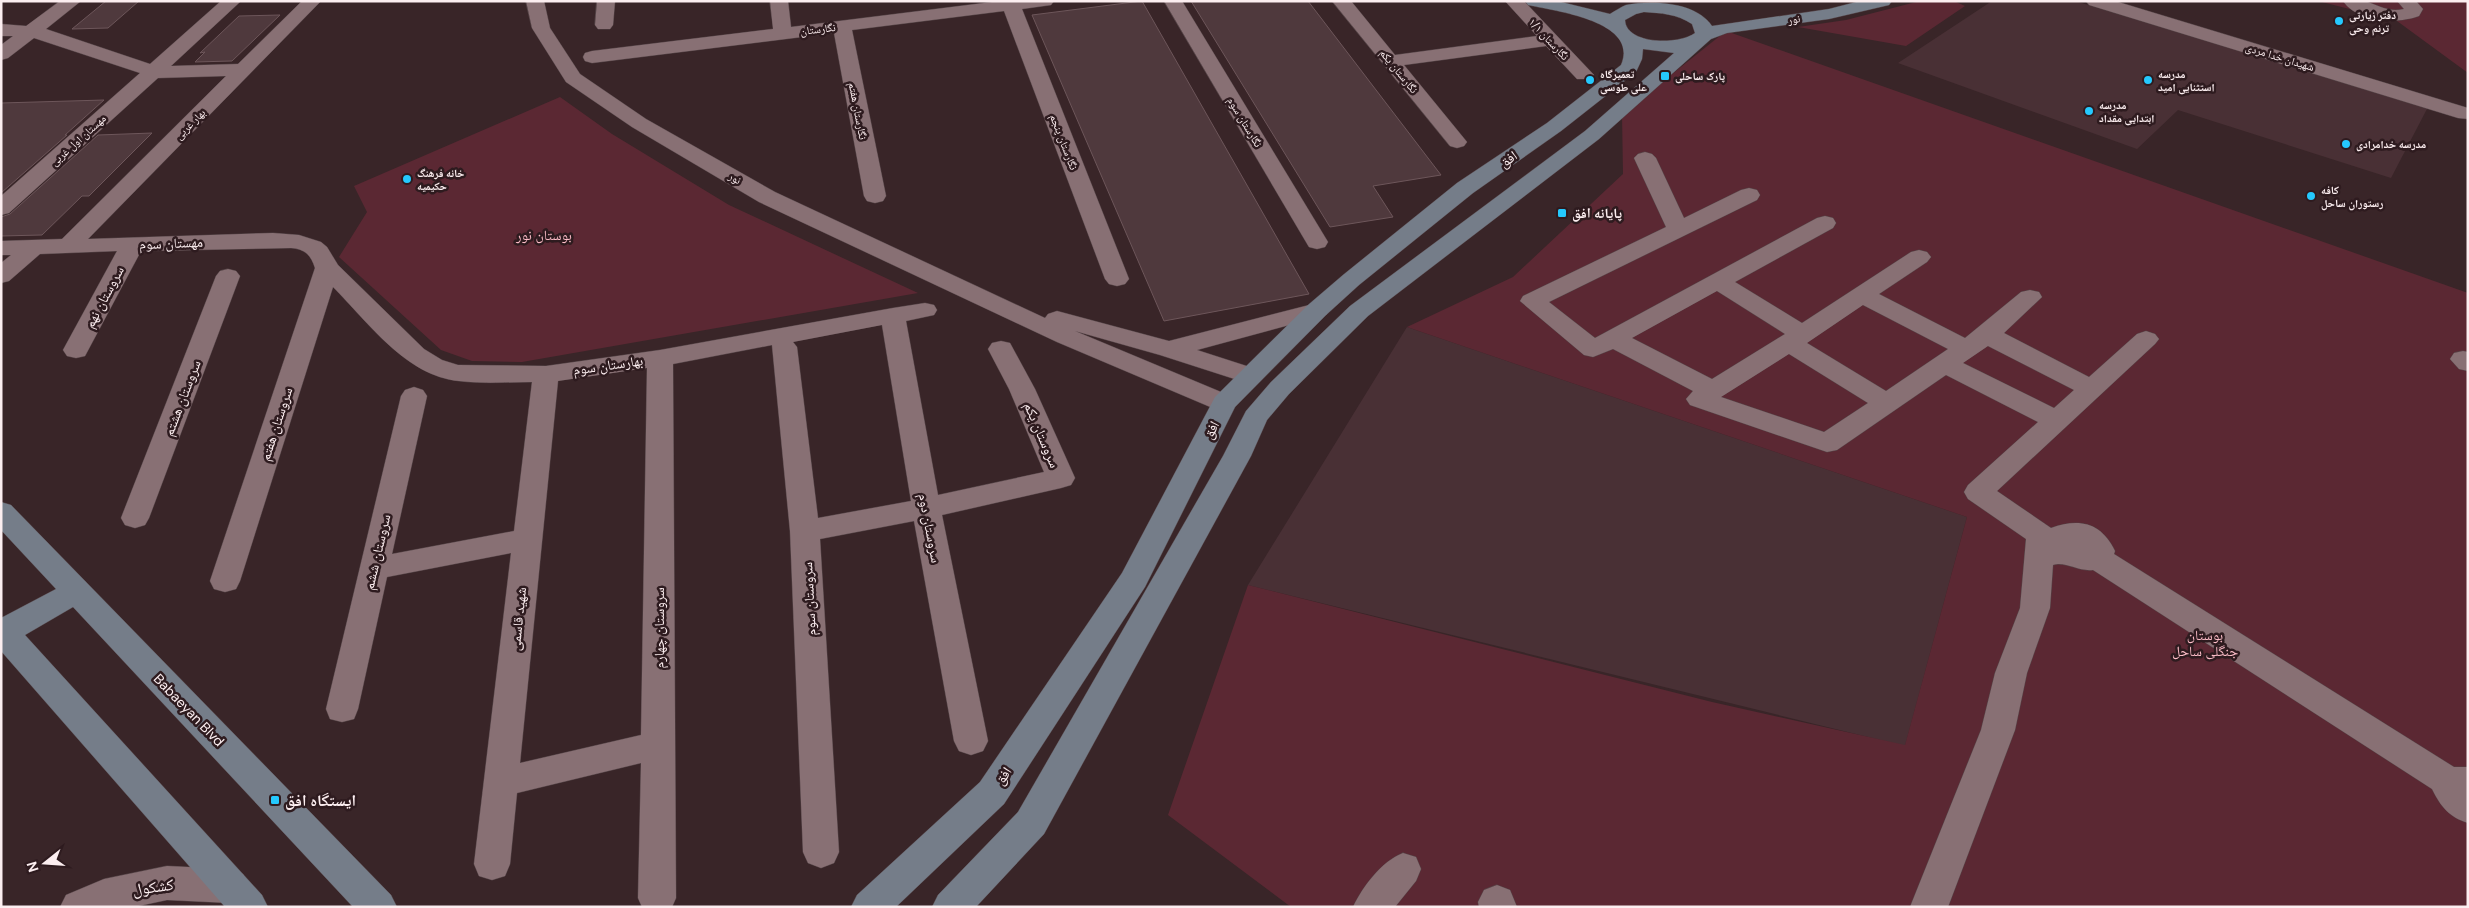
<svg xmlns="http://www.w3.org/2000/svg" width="2469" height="908" font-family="'DM Sans','Noto Naskh Arabic',sans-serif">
	<rect width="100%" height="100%" fill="#392528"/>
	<path fill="#493035" d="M1992,1H2075L2428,107L2391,178L2178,110L2137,149L1898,63Z
		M1407,327L1967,517L1905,746L1248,585Z"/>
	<path fill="#5b2833" d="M1920,1H1954L1965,6L1906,46L1798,27L1846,20Z
		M2318,1H2468V73L2397,21Z
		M1726,31L2468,293V907H1291L1168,815L1248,585L1712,702L1905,745L1967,517L1407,327L1513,277L1623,174L1622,114Z
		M560,97L612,134L729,205L918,293L522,362L472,361L441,350L339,257L367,212L354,186Z"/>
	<path fill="#4f393d" stroke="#6d565a" d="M106,1H139L108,28L72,29Z
		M1142,1L1309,294L1164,321L1032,15Z
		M1191,1H1308L1441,175L1373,186L1393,217L1330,227Z
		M280,15L232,61L195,62L205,52L200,53L239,16Z
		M104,100L65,135H67L1,193V103Z
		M152,133L89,196H82L42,235L1,236V217L10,214L98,135Z"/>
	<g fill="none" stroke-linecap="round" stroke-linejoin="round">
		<defs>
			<path id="street" d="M60,1H81L46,29L150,64L221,1H241L171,66L238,64L302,1H321L88,239L273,233L299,235L321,242L327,247L338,265L424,349L442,360L458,365L546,366L660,350L893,308L925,303L934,305L937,310L934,315L906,321L938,495L1044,472L1009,389L988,349L992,343L1001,341L1010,343L1035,389L1075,478L1071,485L1061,488L942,515L988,741L983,751L971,755L959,751L954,741L914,521L820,539L839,852L834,863L821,868L808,863L803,852L790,531L772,345L673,364L676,898L672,907H642L638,898L641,763L517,793L510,864L505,876L492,880L479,876L474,864L511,553L387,577L358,709L354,719L342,722L330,719L326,709L401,396L405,390L414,387L423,390L427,396L392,554L514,531L532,382C508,382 483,384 459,381C406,376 368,322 333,287L240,581L236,589L225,592L214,589L210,581L315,268C311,255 305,249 291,248L141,251L85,356L76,358L67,356L63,350L117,251L40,254L9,281L1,283V263L11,255H1V241L62,239L226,76L158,78L9,213L1,215V196L140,73L34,38L8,58L1,60V45L13,36H1V24L26,26ZM882,325L911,501L818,518L797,347L793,342ZM647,368L641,735L520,763L558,381Z
				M526,1H544L550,28L580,74L646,119L775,192L1045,318L1048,314L1057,311L1169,341L1317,303L1326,305L1329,310L1326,315L1197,350L1259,370L1263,376L1259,382L1250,384L1160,355L1075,331L1233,397L1237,403L1233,409L1224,412L1215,409L1057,342L759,202L632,127L566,82L532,28Z
				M597,1H615L613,25L610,29H598L595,25Z
				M770,1H788L791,27L1000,1H1054L1051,5L1022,9L1129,279L1125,284L1117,286L1109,284L1105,279L1004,11L852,30L886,196L883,201L875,203L867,201L864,196L834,33L592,63L585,61L583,57L585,53L592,51L773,29Z
				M1164,1H1182L1328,242L1325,247L1317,249L1309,247L1306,242Z
				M1332,1H1351L1395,55L1537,36L1505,1H1524L1594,75L1591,79H1577L1546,46L1404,65L1467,142L1464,146L1457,148L1450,146Z
				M2086,1H2115L2468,108V119L2458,118L2089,5Z
				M2343,1C2350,1 2358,0 2364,1C2379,5 2388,13 2404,9L2397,1H2416L2423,9L2419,16C2398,24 2358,23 2343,1Z
				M1645,152L1652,154L1656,158L1684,218L1741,190L1749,188L1757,190L1760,195L1757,200L1549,302L1595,338L1817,218L1825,216L1833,218L1836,223L1833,228L1735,282L1802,323L1911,252L1919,250L1927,252L1931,257L1927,262L1879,294L1965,338L2021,292L2030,290L2039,292L2042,297L2004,333L2089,377L2137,334L2146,331L2155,334L2159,339L2155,344L1997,491L2051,528C2079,518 2101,522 2115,551L2114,554L2454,767H2468V823C2449,817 2441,807 2432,789L2093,570C2079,572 2065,561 2053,565L2050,608L2027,673L2015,730L1948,907H1910L1981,730L1995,673L2020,608L2026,539L1968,499L1964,492L1968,485L2038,422L1946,375L1837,450L1827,452L1690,405L1686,399L1693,391L1613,349L1593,357L1584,355L1520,301L1523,296L1666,227L1634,158L1638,154ZM1717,291L1785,334L1712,379L1632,338ZM1863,305L1948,349L1886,391L1807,343ZM1988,346L2074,390L2054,408L1963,363ZM1789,354L1868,403L1824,432L1721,397Z
				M228,269L236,271L240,276L149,518L145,525L135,528L125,525L121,518L216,276L220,271Z
				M2463,351L2468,352V371L2459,369L2450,359L2454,353Z
				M1403,853L1416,857L1421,869L1416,881L1395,907H1353C1363,886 1382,861 1403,853Z
				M167,866L230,869L243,874L248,886L243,898L230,903L167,900L134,907H60L66,895L104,879Z
				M1497,885L1510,890L1517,907H1479L1478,902L1484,890Z"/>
			<path id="secondary" d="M1525,1H1557L1610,14C1615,11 1621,7 1626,5C1653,0 1696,2 1712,26L1829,9L1860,1H1892L1889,5L1829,19L1727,33L1711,39L1599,139L1368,316L1289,394L1267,420L1251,456L1044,834L976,907H932L938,895L1018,812L1223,456L1246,411L1271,382L1350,306L1585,131L1674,53L1643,49L1642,59L1636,72L1561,131L1473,193L1359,285L1326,315L1235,407L1145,587L1004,804L896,907H851L857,895L980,782L1122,573L1215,397L1308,305L1343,275L1457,183L1547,123L1621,65C1640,21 1555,11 1528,5ZM1644,12C1661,13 1677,14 1692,24L1695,33C1679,45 1626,45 1625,20L1636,14Z
				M1,502L11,505L391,895L397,907H353L73,607L25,635L262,895L268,907H225L1,651V618L56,589L1,530Z"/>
		</defs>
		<use href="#street" stroke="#544447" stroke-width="1"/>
		<use href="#secondary" stroke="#544447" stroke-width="1"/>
		<use href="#street" fill="#887074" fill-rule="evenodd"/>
		<use href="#secondary" fill="#757d89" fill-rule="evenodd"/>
	</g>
	<g fill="#25c9fe" stroke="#2e1b1f" stroke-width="2">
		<circle cx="2339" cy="21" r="5"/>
		<rect x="1660" y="71" width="10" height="10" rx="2.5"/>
		<circle cx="1590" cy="80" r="5"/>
		<circle cx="2148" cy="80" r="5"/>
		<circle cx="2089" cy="111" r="5"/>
		<circle cx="2346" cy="144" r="5"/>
		<circle cx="407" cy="179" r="5"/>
		<circle cx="2311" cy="196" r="5"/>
		<rect x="1557" y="208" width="10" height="10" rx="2.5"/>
		<rect x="270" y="795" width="10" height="10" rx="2.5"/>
	</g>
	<g text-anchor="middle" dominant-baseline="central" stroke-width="5" stroke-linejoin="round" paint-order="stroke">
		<g font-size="11" font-weight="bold" fill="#fceef0" stroke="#2e1b1f" text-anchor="start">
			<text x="2349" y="15">دفتر زیارتی<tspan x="2349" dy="13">ترنم وحی</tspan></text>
			<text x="1600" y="74">تعمیرگاه<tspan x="1600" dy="13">علی طوسی</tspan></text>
			<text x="2158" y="74">مدرسه<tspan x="2158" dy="13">استثنایی امید</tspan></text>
			<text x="1675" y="76">پارک ساحلی</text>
			<text x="2099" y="105">مدرسه<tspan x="2099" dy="13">ابتدایی مقداد</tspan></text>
			<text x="2356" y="144">مدرسه خدامرادی</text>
			<text x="417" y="173">خانه فرهنگ<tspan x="417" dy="13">حکیمیه</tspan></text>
			<text x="2321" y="190">کافه<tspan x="2321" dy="13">رستوران ساحل</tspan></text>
		</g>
		<g font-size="11" fill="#fceef0" stroke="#2e1b1f">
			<text transform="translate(1794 19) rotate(-9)">نور</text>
			<text transform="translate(818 29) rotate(-7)">نگارستان</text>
			<text transform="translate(1549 39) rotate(47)">نگارستان ۱/۱</text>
			<text transform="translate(2280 57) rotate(17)">شهیدان خدا مردی</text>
			<text transform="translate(1399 71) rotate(51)">نگارستان یکم</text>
			<text transform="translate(858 111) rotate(79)">نگارستان هفتم</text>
			<text transform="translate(1245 122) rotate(59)">نگارستان سوم</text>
			<text transform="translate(190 124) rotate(-45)">بهار غربی</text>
			<text transform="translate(78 140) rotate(-42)">مهستان اول غربی</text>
			<text transform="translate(1064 142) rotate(69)">نگارستان پنجم</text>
			<text transform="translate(735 178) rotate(30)">نور</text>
		</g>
		<g font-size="14" fill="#fceef0" stroke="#2e1b1f">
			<text transform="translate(1508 159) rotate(-35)">افق</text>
			<text transform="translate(171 243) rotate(-2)">مهستان سوم</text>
			<text transform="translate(104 297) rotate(-62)">سروستان نهم</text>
			<text transform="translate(608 365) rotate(-8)">بهارستان سوم</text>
			<text transform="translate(182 398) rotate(-69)">سروستان هشتم</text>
			<text transform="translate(276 424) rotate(-72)">سروستان هفتم</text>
			<text transform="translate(1211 430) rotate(-63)">افق</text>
			<text transform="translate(1042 435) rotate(67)">سروستان یکم</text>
			<text transform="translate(930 528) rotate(79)">سروستان دوم</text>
			<text transform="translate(377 552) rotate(-77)">سروستان ششم</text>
			<text transform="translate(809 599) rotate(-93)">سروستان سوم</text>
			<text transform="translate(518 619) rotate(-84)">شهید قاسمی</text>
			<text transform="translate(659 628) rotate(-90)">سروستان چهارم</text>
			<text transform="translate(189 710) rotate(46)">Babaeyan Blvd</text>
			<text transform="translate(1003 776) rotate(-56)">افق</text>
		</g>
		<g font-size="14" font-weight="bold" fill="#fceef0" stroke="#2e1b1f" text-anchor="start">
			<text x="1572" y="213">پایانه افق</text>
		</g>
		<g font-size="14" fill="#febec9" stroke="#2e1b1f">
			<text x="544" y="235">بوستان نور</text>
			<text x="2205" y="635">بوستان<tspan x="2205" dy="16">جنگلی ساحل</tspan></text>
		</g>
		<g font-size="16" font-weight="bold" fill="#fceef0" stroke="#2e1b1f" text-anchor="start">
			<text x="285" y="800">ایستگاه افق</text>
		</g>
		<g font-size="16" fill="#fceef0" stroke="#2e1b1f">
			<text transform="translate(153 887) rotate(-8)">کشکول</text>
		</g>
	</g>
	<rect width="2469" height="908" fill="none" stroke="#fceef0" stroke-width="5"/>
	<g transform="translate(45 863) rotate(253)" stroke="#2e1b1f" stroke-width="4" paint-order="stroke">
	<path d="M0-4L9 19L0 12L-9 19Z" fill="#fceef0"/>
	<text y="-8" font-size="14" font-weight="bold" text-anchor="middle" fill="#fceef0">N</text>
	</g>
</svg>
